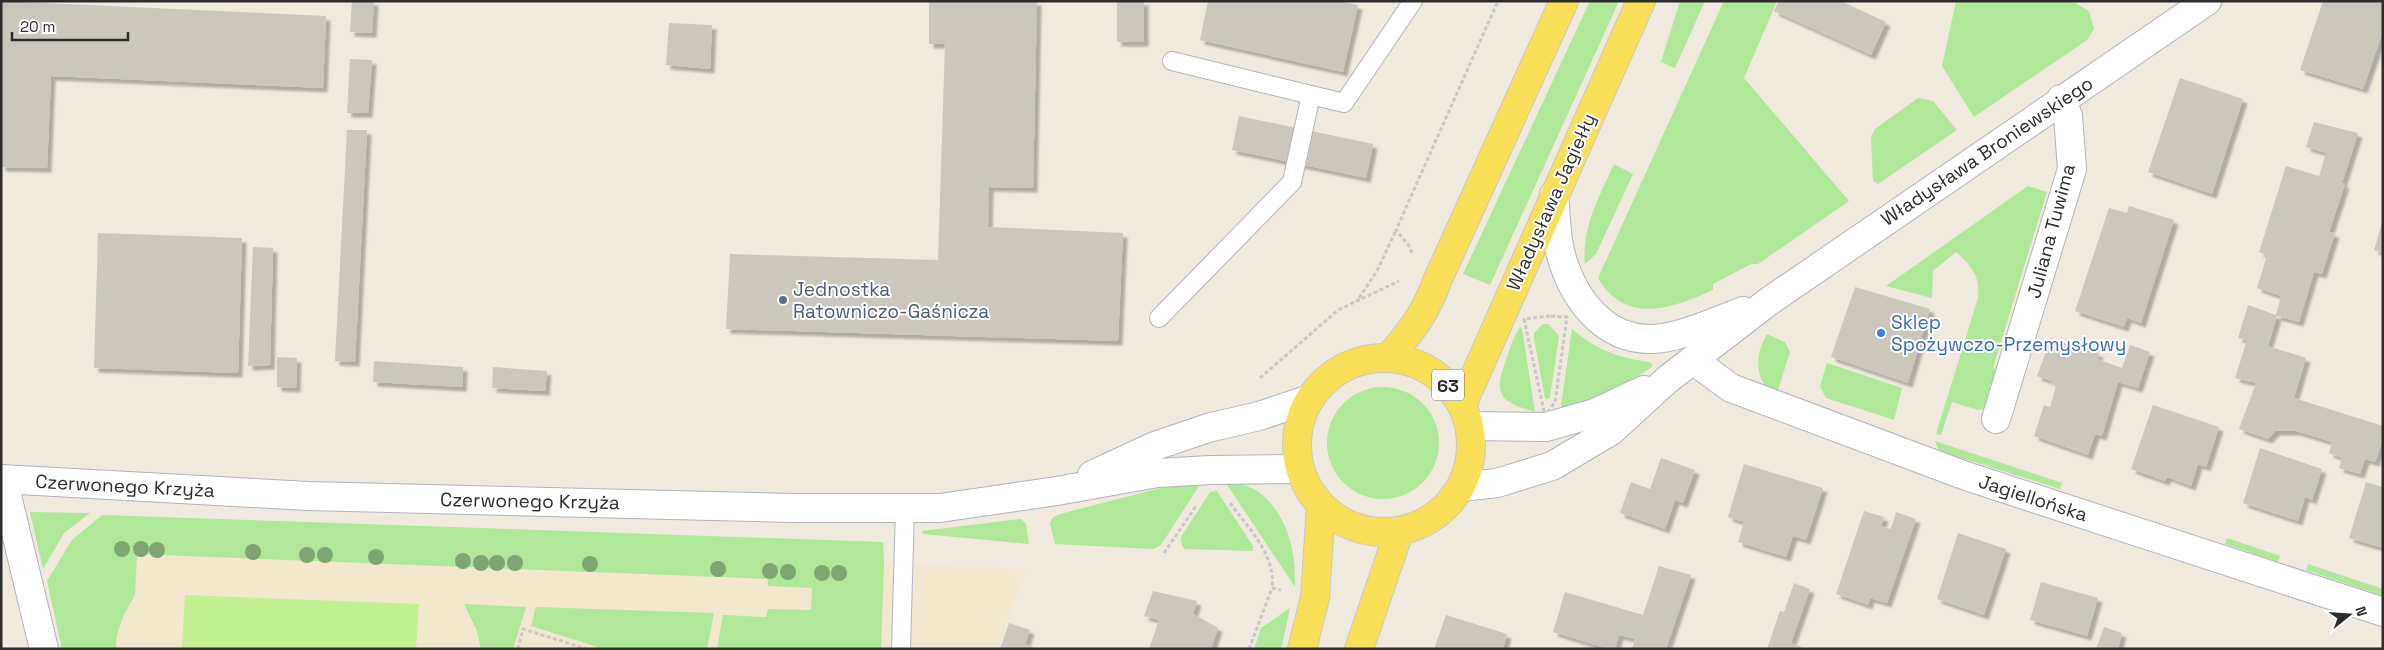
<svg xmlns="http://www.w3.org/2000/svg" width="2384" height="650" font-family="'Space Grotesk',sans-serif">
	<defs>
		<filter id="shadow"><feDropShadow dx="4.5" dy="4.5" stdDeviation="1" flood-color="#0004"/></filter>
	</defs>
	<rect width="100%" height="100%" fill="#efe9de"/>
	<path fill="#f1e8cd" d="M94,549L884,563L1026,569L996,649H81Z"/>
	<path fill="#aee898" d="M1590,1H1619L1490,285L1463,274Z
		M1680,1H1705L1675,68L1661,62Z
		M1724,1H1777L1744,78L1849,201L1758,264H1751L1713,284V290C1673,308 1626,326 1598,278Z
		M1956,1H2072L2089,11L2094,29L2087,40L1974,117L1942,66Z
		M1918,98L1933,101L1957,130L1878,184L1873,181L1871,137L1875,129Z
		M1614,164L1633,174L1596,254L1585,264C1582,227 1599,197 1614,164Z
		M2028,186L2047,192L1993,368L1999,371L1990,408L1978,410L1952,402L1941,435L1936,434L1978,298C1981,277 1971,265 1956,252L1933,271L1932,298L1886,286Z
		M1543,324H1548L1559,336L1550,397L1548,399L1545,398L1534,338V333Z
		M1520,327L1522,329L1535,412C1500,401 1493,396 1506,360C1510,349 1513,337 1520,327Z
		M1572,329C1597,350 1616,357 1649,362L1652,364V367L1610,394L1560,413Z
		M1767,334L1785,342L1790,352L1776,396C1753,381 1755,355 1767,334Z
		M1827,363L1902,388L1894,420L1826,398L1820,386Z
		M1327 443a56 56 0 1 1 112 0a56 56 0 1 1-112 0Z
		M1935,441L2062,483L2060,489L1939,451Z
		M1199,478L1201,482L1199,486L1161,545L1153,549L1055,544L1050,524L1052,518L1060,514Z
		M1224,480C1236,483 1250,485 1260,493C1288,516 1296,552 1295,587Z
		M1217,491L1253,546V551L1185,549L1182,546L1181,537L1210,492Z
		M30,512L90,513L64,533L43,569Z
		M102,515L883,542L884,563L881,649H717L723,615L766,617L768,609L811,610L812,588L768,586V579L137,554L135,595L123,616L117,635L116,649H62L47,581L72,540Z
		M1021,519L1026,524L1029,544L923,534L922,531Z
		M2227,538L2280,556L2278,562L2225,544Z
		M2308,564L2383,589V596L2306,570Z
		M464,604L526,607L513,649H481L477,631Z
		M536,607L714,613L707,649H604L531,626Z
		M1290,608L1281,649H1254L1261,628Z"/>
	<path fill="#c3f093" d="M185,595L419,604L416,649H182Z"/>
	<path fill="#cbc7bd" filter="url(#shadow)" d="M1,1L326,16L323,88L51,76L47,168L1,167Z
		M352,1H374L372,33L350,32Z
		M929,1H1037L1033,188L989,187L988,227L1123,233L1118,341L726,329L730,254L938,260L945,44H929Z
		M1117,1H1144V42H1117Z
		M1208,1H1338L1358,5L1343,72L1200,40Z
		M1779,1H1841L1886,22L1871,55L1774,11Z
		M2323,1H2383V31L2363,89L2300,70Z
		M669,23L712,25L710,69L666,65Z
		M350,59L372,60L368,113H347Z
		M2180,78L2243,99L2212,194L2148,172Z
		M1239,116L1373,144L1366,178L1232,150Z
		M2314,122L2358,133L2342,183L2345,184L2329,232L2335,233L2322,274L2314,272L2299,322L2277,316L2268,346L2306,358L2294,398L2383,426V439L2375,462L2365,459L2360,474L2339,468L2342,458L2329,453L2332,442L2296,431H2275L2268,439L2239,429L2256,383L2235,378L2247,340L2238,338L2248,305L2276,315L2281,296L2257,288L2267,255L2259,252L2286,166L2319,176L2326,153L2306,147Z
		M347,130H367L355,362L335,361Z
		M2129,206L2174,220L2141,323L2127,318L2124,327L2075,311L2109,208L2127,213Z
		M2382,223H2383V253L2374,250Z
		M98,233L242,238L238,373L94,368Z
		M253,247L273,248L270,365L248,366Z
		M1855,287L1930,309L1908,383L1831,357Z
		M2051,338L2099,353L2097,359L2122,368L2130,345L2150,352L2138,388L2118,382L2102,436L2095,434L2088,455L2034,436L2044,405L2050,407L2056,386L2051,383V381L2037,376Z
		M277,357L297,358L296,388L277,387Z
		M374,361L463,367L462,387L373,382Z
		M493,367L547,371L545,391L492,388Z
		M2153,405L2219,427L2206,467L2198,464L2191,486L2167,477L2165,481L2131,469Z
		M2260,448L2322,469L2312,500L2305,497L2298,521L2243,503Z
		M1661,458L1695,470L1683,503L1675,500L1665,529L1620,513L1631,482L1650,489Z
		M1744,464L1823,488L1806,540L1793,536L1786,557L1738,542L1744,522L1728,517Z
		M2366,482L2383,487V548L2349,538Z
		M1864,511L1884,517L1881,526L1891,529L1896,512L1916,519L1887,603L1870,598L1868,605L1836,594Z
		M1958,533L2006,549L1984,615L1937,599Z
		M1659,566L1691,575L1666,649H1632L1635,639L1619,635L1615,649H1609L1553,632L1565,592L1643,615Z
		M2041,582L2098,598L2087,636L2030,620Z
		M1794,583L1810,589L1791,643L1807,649H1767L1780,611L1784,612Z
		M1153,591L1197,601L1193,614L1218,628L1211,649H1149L1159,620L1144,616Z
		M1446,615L1507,634L1503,649H1434Z
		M1009,623L1030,630L1025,644L1037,649H1000Z
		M2104,627L2122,633L2118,649H2096Z"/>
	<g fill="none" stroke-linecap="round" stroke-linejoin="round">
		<defs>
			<path id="service" d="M1172,61L1311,95
				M1159,318L1292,182L1311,95L1344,103L1413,1
				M901,649L905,508"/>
			<path id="minor" d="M1554,195C1556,214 1556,237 1561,255C1573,298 1603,340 1652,339C1677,339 1719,320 1743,311
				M1694,361L1731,388L1966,476L2383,612
				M1996,419L2072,169L2068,116L2061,99
				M1470,426L1546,427L1595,413L1644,390
				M1092,475L1155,446L1208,428L1259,416L1310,399
				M1,479L308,496L794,508H940L1057,491L1157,473L1210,470L1300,469
				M3,479L44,649
				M1461,487L1497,483L1552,466L1611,431L1668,379L1768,302L2207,1"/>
			<path id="primary" d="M1389,357C1412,331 1426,312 1438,279L1564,1
				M1297 445a87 87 0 1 1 174 0a87 87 0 1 1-174 0Z
				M1462,405L1641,1
				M1302,649L1315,598L1321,505
				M1359,649L1399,532"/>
		</defs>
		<use href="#service" stroke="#b2b4c1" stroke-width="20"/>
		<use href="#minor" stroke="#b2b4c1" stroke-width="30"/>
		<use href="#primary" stroke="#c8c8c8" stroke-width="30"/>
		<path stroke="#c8c8c8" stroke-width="3" stroke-dasharray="4 2.5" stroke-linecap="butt" d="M1412,253L1410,247L1396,230L1498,1
			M1359,298L1377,271L1396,230
			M1551,316L1567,317L1555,402L1545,416L1524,319Z
			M1260,378L1338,310L1399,281
			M1230,503C1249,529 1276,555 1272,588L1281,590
			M1164,553L1196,506
			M518,649L523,629L587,649
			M1249,649L1272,588"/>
		<use href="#service" stroke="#fff" stroke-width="18"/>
		<use href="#minor" stroke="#fff" stroke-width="28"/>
		<use href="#primary" stroke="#fadf58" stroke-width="28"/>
	</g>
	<g fill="#7fa670">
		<circle cx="122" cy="549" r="8"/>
		<circle cx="141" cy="549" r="8"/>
		<circle cx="157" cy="550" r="8"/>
		<circle cx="253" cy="552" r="8"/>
		<circle cx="307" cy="555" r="8"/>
		<circle cx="325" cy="555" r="8"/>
		<circle cx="376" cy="557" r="8"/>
		<circle cx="463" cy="561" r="8"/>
		<circle cx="481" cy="563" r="8"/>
		<circle cx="497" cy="563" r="8"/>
		<circle cx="515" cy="563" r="8"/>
		<circle cx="590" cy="564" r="8"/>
		<circle cx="718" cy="569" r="8"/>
		<circle cx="770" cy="571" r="8"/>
		<circle cx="788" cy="572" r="8"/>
		<circle cx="822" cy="573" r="8"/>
		<circle cx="839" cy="573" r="8"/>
	</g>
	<circle fill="#5c6f8a" stroke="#fff" stroke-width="2" cx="783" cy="300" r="5"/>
	<circle fill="#3f7fe0" stroke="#fff" stroke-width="2" cx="1881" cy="333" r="5"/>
	<g text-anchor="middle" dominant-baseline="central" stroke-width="4" stroke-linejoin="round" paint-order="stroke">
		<rect fill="#fff" stroke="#6c6c6c" stroke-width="1" x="1432" y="369.5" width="32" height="31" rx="4"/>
		<g font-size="18" font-weight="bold" fill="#2d2d2d">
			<text x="1448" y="385">63</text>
		</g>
		<g font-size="19" fill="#2d2d2d" stroke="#fff">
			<text transform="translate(1987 151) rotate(-34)">Władysława Broniewskiego</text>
			<text transform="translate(1551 202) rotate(-66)">Władysława Jagiełły</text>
			<text transform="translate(2051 231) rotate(-75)">Juliana Tuwima</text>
			<text transform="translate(125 486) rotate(3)">Czerwonego Krzyża</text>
			<text transform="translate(2033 498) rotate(18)">Jagiellońska</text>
			<text transform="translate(530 501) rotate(1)">Czerwonego Krzyża</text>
		</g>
		<g font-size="19" fill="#4e5e75" stroke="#fff" text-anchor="start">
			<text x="793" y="289">Jednostka<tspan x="793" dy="22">Ratowniczo-Gaśnicza</tspan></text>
		</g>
		<g font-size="19" fill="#366cbe" stroke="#fff" text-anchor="start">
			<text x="1891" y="322">Sklep<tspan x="1891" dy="22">Spożywczo-Przemysłowy</tspan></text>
		</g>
	</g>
	<rect width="2384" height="650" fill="none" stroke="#2d2d2d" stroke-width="5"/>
	<g transform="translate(2349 615) rotate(73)" stroke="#ffffff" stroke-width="4" paint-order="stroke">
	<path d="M0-4L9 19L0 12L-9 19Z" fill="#2d2d2d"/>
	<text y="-8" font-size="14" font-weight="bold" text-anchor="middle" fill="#2d2d2d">N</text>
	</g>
	<path d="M12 32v8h116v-8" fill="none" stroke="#2d2d2d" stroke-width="2.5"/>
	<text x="20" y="32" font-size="15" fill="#2d2d2d" stroke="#ffffff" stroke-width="4" paint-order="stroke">20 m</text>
</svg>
